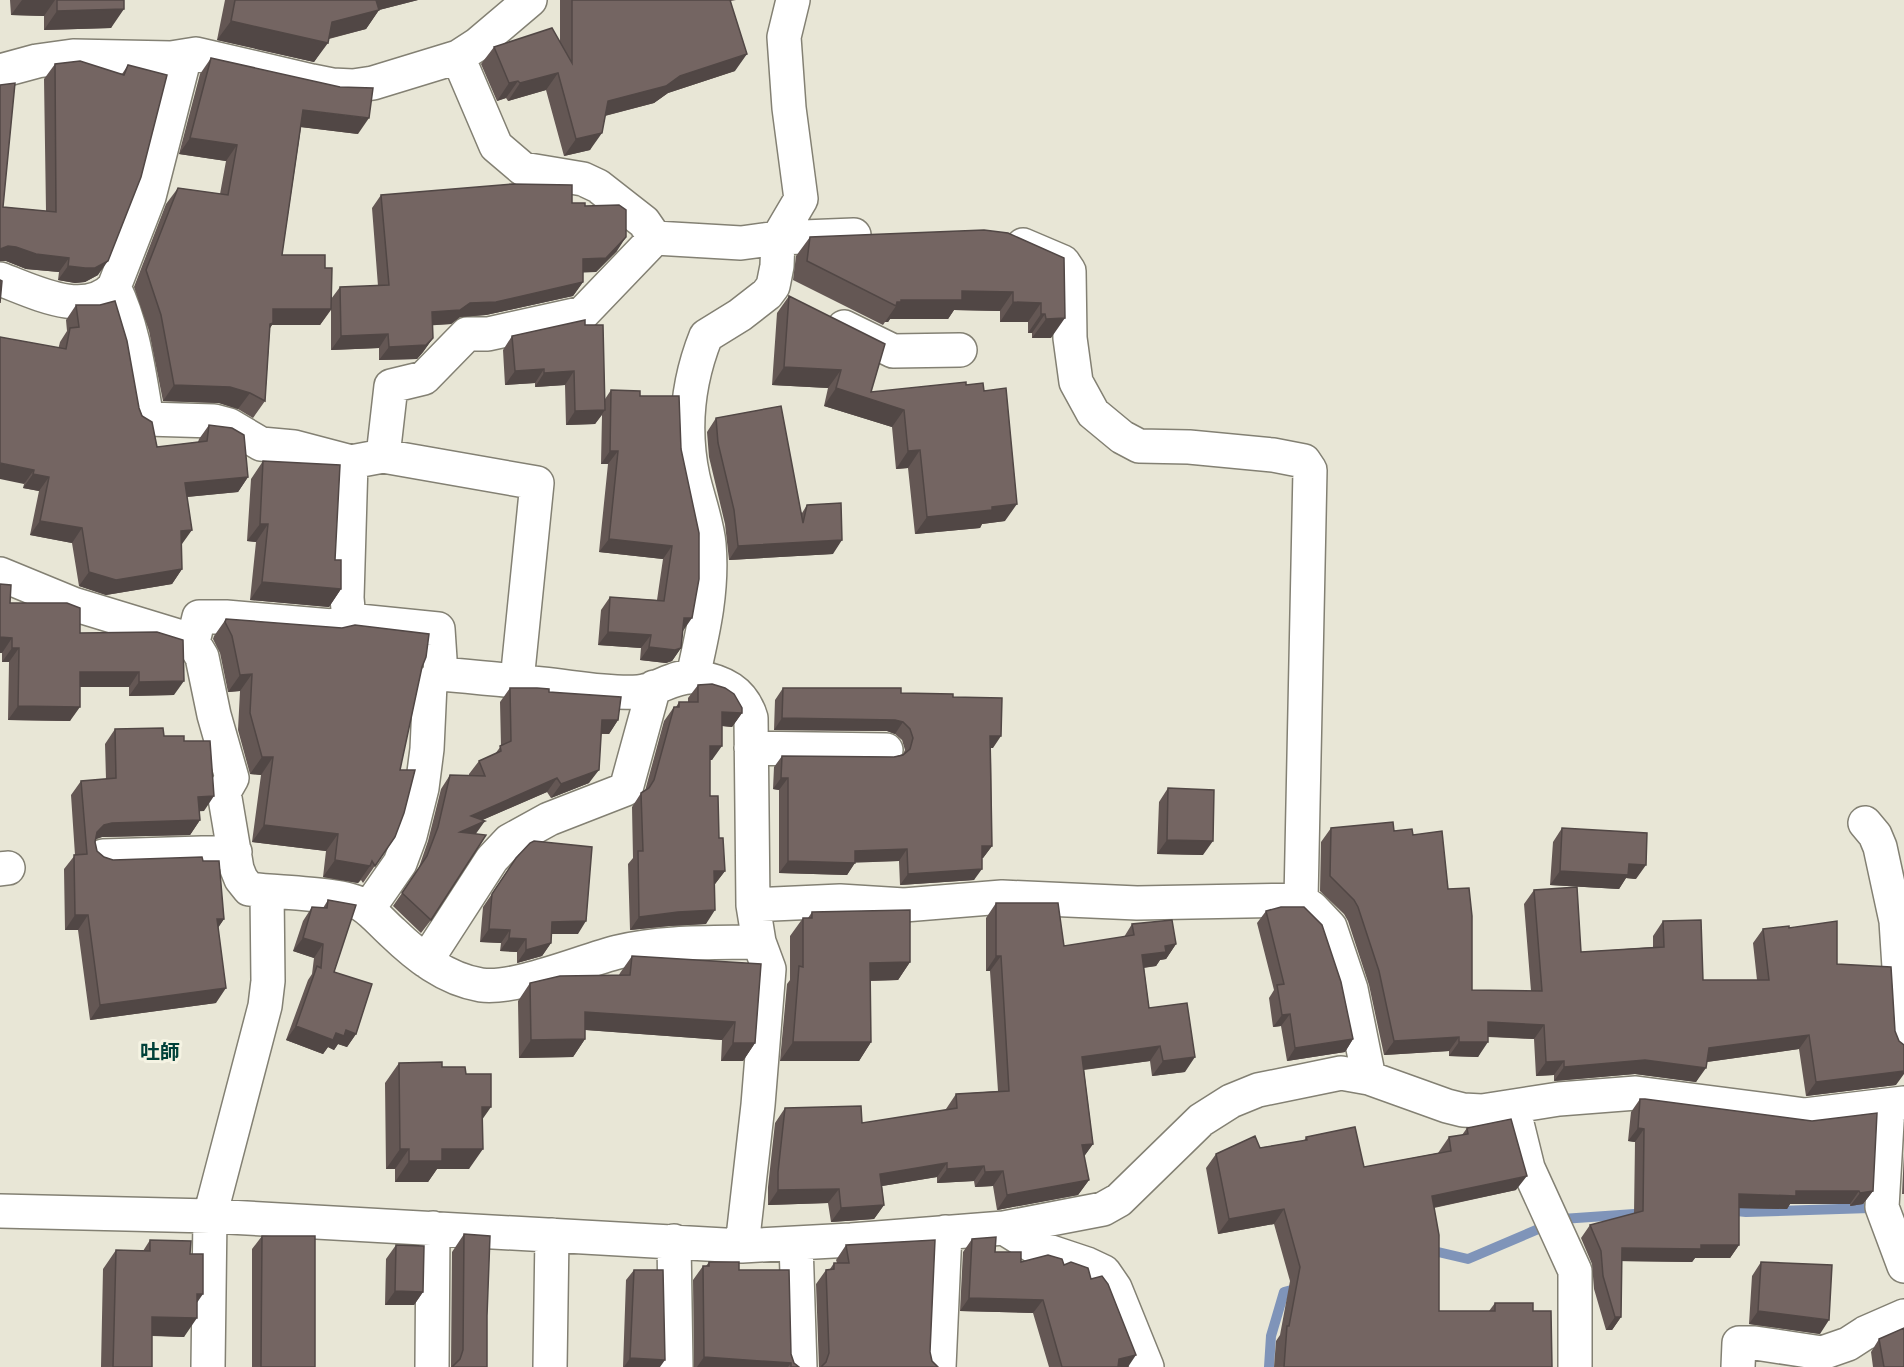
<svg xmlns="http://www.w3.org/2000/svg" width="1904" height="1367" font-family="Mulish,'Noto Sans JP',sans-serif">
	<rect width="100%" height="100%" fill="#e8e6d6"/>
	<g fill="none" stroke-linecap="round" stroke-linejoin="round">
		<path stroke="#7f94b9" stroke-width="10" d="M1727,1210L1746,1212L1870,1208
			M1428,1254L1438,1252L1468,1259L1562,1219L1649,1213
			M1269,1367L1271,1336L1284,1292L1299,1288"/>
		<defs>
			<path id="minor" d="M458,57L496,146L523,169L583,179L598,186L644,222L655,238L741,243L778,238L854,235
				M0,71L37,61L73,56L171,58L196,54L312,81L332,85L353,86L373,83L458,57L478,44L530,0
				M1023,245L1063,262L1069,271L1070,338L1076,382L1093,413L1122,437L1139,446L1189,447L1273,455L1304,461L1310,470L1301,900
				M0,279C33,291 85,319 114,287L149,197L185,56
				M114,287C134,328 139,374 147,419L214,421L229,425L261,444L294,447L351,462
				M844,327L893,351L960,350
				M383,456L391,386L424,378L467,334H488L583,313L655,238
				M0,574L73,604L178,636L193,642L202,657L214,715L232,778L224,792L237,869L241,879L249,889C275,893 343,893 362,905C373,912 382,923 392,932C417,956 445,979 481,985C515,990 582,961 618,952C664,941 712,943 759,942
				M349,620L347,598L351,462L383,456L537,483L517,681
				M193,642L199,617H226L332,626L349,620L438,629L441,674C474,677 508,680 542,684C573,687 606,694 638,692C656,691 676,674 696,677C723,681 743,691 751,718L753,905L759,942L769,969L758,1105L742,1246
				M693,676C703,632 713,590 709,544C707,522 698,499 693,477C683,430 688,381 706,336L740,315L767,294L773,286L777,266L778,238L801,199L789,108L784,37L793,0
				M751,748L886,750
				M1865,823L1875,835L1880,847L1896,921L1904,1044
				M103,856L235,852
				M0,869L8,868
				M753,905L840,901L904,905L1002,897L1137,903L1301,900L1312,908L1330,927L1351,989L1369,1078
				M368,909L400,863L410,836L422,788L427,749L430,684L441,674
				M426,961L492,859L509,841L549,819L626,789L654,687
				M1888,1106L1882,1207L1904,1266
				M1513,1107L1528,1168L1575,1271V1367
				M0,1211L210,1216L742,1246L851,1240L1004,1228L1103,1209L1119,1200L1201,1120L1231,1101L1258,1090L1341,1073L1369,1078L1447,1106L1463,1110L1482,1111L1559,1099L1636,1093L1805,1115L1904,1103
				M1004,1228L1033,1246L1087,1264L1104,1272L1115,1288L1147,1367
				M674,1241L676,1367
				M796,1243L800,1367
				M208,1367L210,1216L265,1006L268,981L267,892
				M432,1367L433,1228
				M550,1367L552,1235
				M939,1367L945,1232
				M1738,1367L1739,1343H1755L1822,1353L1848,1344L1865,1333L1904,1316"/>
		</defs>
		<use href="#minor" stroke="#838073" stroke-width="36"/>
		<use href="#minor" stroke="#fff" stroke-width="33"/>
	</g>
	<path fill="#645754" d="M10,0H124L111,28L44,30V16L11,15Z
		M225,0H418L379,10L366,29L329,39L314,62L217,40Z
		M560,0H736L731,1L735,71L668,93L654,103L605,116L590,150L564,156L546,90L508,101L506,98L497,101L481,64L494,47L560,42Z
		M211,58L358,134L301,127L282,255L325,268L331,299L340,287L378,286L372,208L381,195L572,203L585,206L617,251L596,272H583V282L573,296L486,315L460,317L451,324L432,325L433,338L423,352L417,359L379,360V348L331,350V310L320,325H272L270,328L265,401L253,418L238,409L219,403L163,401L149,331L134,287L166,204L178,188L220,194L226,161L179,154L200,74Z
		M55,64L122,74L128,65L98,275L85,282L75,283L58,280L59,272L26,269L6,261L3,207L46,211L44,79Z
		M810,237L1064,258L1051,338H1032V333H1028V322H1000V311L954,310L948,319H890L888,322H885L883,325L793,280L796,256Z
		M789,296L871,392L966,385L1005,521L982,524L980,528L915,534L908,468L896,469L892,427L824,406L828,388L772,385L777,313Z
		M76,305L139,408L157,447L198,442L199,439L209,425L248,477L238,492L187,497L182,544V569L172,584L106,595L79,586L72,543L30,535L39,491L23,488L60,342L67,331L66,320Z
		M585,325L605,399L611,390L640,396H679L683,631L681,648L672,661L666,663L640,660L641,648L598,645L601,610L610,597L657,600L663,559L599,552L608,464H601L602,415L595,424L566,425L565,385L535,387V383L505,385L503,350L512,336Z
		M716,418L802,513L807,505L833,554L729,560L725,524L709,457L707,432Z
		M263,461L335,560L341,589L329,607L250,600L256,542L247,541L251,479Z
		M0,584L10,603L80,633L174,695L129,696V687H80L70,721L8,720L9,662H2V653H0Z
		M226,619L422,667L400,770L395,837L363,883L361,880L358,883L323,877L326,851L252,842L261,775L250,774L238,730L240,691L228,692L220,653L213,639L214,636Z
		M698,685L742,713L732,727L722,726L712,760H710V796L725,871L715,884L706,924L669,926L630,930L628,864L633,858L632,807L641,793L645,791L664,721L674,707H676L679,702H688V698Z
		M510,688L549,692L618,720L609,734H601L589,783L551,798L547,792L482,820L431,920L421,933L393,906L418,870L428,841L441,789L450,775L469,776V774L479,761L495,754L501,746L500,702Z
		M783,688L901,693L953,697L993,748H991L992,846L983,858H982L974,880L900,885L899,861L855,862L847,875L779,873V790L773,789L774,767L782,756L894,757L903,754L905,750L902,740L895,734L887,731L774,730L775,700Z
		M115,729L164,736L184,741L204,811H199L200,820L190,835L102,837L95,839V842L97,851L104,857L113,860L203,861L224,919L218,927L216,1003L90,1020L78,930H65L64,869L75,855L71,795L81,781L106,779L105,744Z
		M1168,788L1203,855L1157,854L1159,802Z
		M1331,828L1394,831L1413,835L1448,889L1472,990L1531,991L1524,904L1534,890L1581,952L1653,947V936L1663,921L1703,980H1757L1753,943L1763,929L1789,928L1837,964L1896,1085L1806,1096L1799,1049L1707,1062L1696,1082L1635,1074L1554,1081V1075L1536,1076L1534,1039L1488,1037L1478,1057L1449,1056V1051L1384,1055L1369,985L1348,921L1344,914L1320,891L1321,842Z
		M1562,828L1636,879L1626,878L1619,889L1550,885L1553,842Z
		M516,858L578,934H551V943L542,956L517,963V952L500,951L501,943L480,942L483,907Z
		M328,900L334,972L356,1034L347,1047L338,1044L334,1050L328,1047L323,1054L286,1040L308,980L312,974L314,958L293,951L303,921L312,907L323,908Z
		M996,903L1064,946L1124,937L1132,924L1176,944L1166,959L1160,960L1156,966L1144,968L1149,1008L1185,1072L1152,1076L1150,1061L1084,1070L1093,1144L1084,1156L1089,1180L1078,1195L997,1210L993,1186L975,1187L974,1181L937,1183V1177L882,1186L884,1205L874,1219L831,1222L828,1203L768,1205V1187L775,1123L785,1108L862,1123L946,1110V1109L956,1094L998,1091L990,971H986V918Z
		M1266,911L1353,1039L1345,1052L1287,1061L1281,1026L1273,1027L1269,998L1274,990L1257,923Z
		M812,912L910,962L898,980L870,981L871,1042L859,1061H780L787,984L790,980V936L803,918H808Z
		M632,956L761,964L755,1043L743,1061H721L722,1040L585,1030V1039L573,1057L519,1058L518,1001L530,983L619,975L620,973Z
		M399,1063L442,1067L466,1074L482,1120L469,1169H437L428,1182H395V1169H386L385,1083Z
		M1640,1099L1873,1191L1863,1204L1850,1206V1204H1790L1787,1209L1739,1208V1245L1730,1258H1695L1692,1262L1622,1261L1621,1317L1612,1330H1606L1594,1289L1592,1264L1581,1238L1590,1225L1634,1214L1635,1142L1628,1141L1631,1112Z
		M1467,1128L1516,1190L1434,1208L1439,1311H1489L1495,1303L1533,1311L1552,1367H1274L1276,1341L1280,1335L1290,1281L1274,1224L1218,1234L1206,1168L1216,1154L1304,1141L1306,1137L1364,1167L1438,1153L1449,1137L1462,1135Z
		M1904,1153V1194H1902Z
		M464,1234L487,1316V1367H451L452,1252Z
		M262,1236L315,1367H252V1249Z
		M972,1239L995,1252L1021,1262L1064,1265L1091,1279L1128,1367H1049L1033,1313L960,1311L963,1252Z
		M150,1240L190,1254L197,1303L184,1337L152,1336V1367H101L103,1269L116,1250L143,1251Z
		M396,1245L423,1292L414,1305H385L386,1259Z
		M846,1245L930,1352L932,1361L938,1367H819L816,1284L826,1270L830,1269L834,1263H837L836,1260Z
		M709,1262L739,1270L791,1354L794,1363L799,1367H694L693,1280L703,1266H706Z
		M1761,1262L1820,1334L1749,1324L1752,1276Z
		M634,1270L660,1367H623L626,1280Z
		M1879,1339L1904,1367H1873L1871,1352Z"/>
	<path fill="#514745" d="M22,0H55L44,16L11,15Z
		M372,0H418L379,10L366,29L319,41L332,22Z
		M124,9L111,28L44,30L57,11Z
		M231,21L328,43L314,62L217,40Z
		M747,54L735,71L668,93L654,103L596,118L608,101L680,76Z
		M558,73L546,90L508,101L520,83Z
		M518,81L506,98L497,101L509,83Z
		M303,110L369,118L358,134L292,126Z
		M602,133L590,150L564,156L576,139Z
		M190,138L237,145L226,161L179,154Z
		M626,237L617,251L596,272L573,273L583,259Z
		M8,246L16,247L69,258L59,272L26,269L6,261H0V249Z
		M108,261L98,275L85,282L75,283L58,280L68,266Z
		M583,282L573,296L486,315L460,317L451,324L422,326L432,312L470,303Z
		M962,291L1013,292L1000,311L954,310L948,319H890L888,322H885L896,306L897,302L901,300Z
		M1013,302L1041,303L1028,322H1000Z
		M273,309H331L320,325H272L262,339Z
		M1041,314H1045L1032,333H1028Z
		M1065,318L1051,338H1032L1046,319Z
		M388,334L379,348L331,350L341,336Z
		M433,338L423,352L417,359L379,360L389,347Z
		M784,367L841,370L828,388L772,385Z
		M544,369L535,383L505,385L515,371Z
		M574,371L565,385L535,387L544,373Z
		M174,385L230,387L250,393L238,409L219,403L163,401Z
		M836,388L904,410L892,427L824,406Z
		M605,410L595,424L566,425L575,411Z
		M920,450L908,468L896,469L908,451Z
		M610,451H618L608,464H601Z
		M0,463L34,470L24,484L0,479Z
		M33,474L49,477L39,491L23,488Z
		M248,477L238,492L175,498L185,483Z
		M1017,504L1005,521L982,524L980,528L915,534L927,517L992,507Z
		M40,521L82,528L72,543L30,535Z
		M260,524H268L256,542L247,541Z
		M192,530L182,544L181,531Z
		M609,539L672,546L663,559L599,552Z
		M842,540L833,554L729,560L738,546Z
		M182,569L172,584L106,595L79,586L89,572Z
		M262,582L341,589L329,607L250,600Z
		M684,618H692L683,631Z
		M608,632L651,635L641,648L598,645Z
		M0,637L12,638L2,653H0Z
		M649,647L681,648L672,661L666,663L640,660Z
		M12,648H19L9,662H2Z
		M80,672H139L129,687H70Z
		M252,674L240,691L228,692L240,675Z
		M184,681L174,695L129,696L139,682Z
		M18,706L80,707L70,721L8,720Z
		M722,712L742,713L732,727L713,725Z
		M782,718L895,720L903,722L895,734L887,731L774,730Z
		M602,720H618L609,734L593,733Z
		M990,736H1001L993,748H982Z
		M710,746H722L712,760H701Z
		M262,757H273L261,775L250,774Z
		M599,770L589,783L551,798L561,784Z
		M557,778L547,792L462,829L471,816Z
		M781,778H788L779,790L773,789Z
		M214,796L204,811L188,812L198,797Z
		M200,820L190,835L102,837L94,840L97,832L104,825L112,823Z
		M485,821L475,835L460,832Z
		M264,825L338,834L326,851L252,842Z
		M1167,840L1213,841L1203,855L1157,854Z
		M982,846H992L983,858H974Z
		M907,849L899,861L847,863L855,851Z
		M335,860L370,866L358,883L323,877Z
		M788,861L855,863L847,875L779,873Z
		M1629,864L1646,865L1636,879L1626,878L1619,889L1550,885L1560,871Z
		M982,869L974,880L900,885L908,874Z
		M714,871H725L715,884Z
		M715,910L706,924L669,926L630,930L639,917L678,912Z
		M75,915H88L78,930H65Z
		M217,919H224L214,934Z
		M586,921L578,934H543L552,922Z
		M489,929L510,930L501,943L480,942Z
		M303,938L323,944L314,958L293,951Z
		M509,938L526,939L517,952L500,951Z
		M551,943L542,956L517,963L526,950Z
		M1176,944L1166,959L1160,960L1156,966L1132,969L1142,955L1165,946Z
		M996,956H1001L990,971H986Z
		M910,962L898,980L858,981L870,963Z
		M226,988L216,1003L90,1020L100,1005Z
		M585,1012L735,1022L722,1040L573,1029Z
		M1290,1014L1281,1026L1273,1027L1282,1015Z
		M1488,1022L1544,1025L1534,1039L1478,1036Z
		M296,1026L336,1033L346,1030L356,1034L347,1047L338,1044L334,1050L328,1047L323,1054L286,1040Z
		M1809,1035L1799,1049L1699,1063L1709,1048Z
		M1459,1037L1449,1051L1384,1055L1394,1041Z
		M585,1039L573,1057L519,1058L531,1040Z
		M1353,1039L1345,1052L1287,1061L1295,1048Z
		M793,1042H871L859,1061H780Z
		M1459,1042H1488L1478,1057L1449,1056Z
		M733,1043H755L743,1061H721Z
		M1160,1046L1150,1061L1072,1071L1082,1057Z
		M1195,1057L1185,1072L1152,1076L1163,1061Z
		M1645,1060L1706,1068L1696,1082L1635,1074L1554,1081L1564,1067Z
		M1564,1061L1554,1075L1536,1076L1546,1062Z
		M1904,1071V1074L1896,1085L1806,1096L1816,1082Z
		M482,1107H491L477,1127Z
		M1638,1128L1644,1129L1635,1142L1628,1141Z
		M1093,1144L1083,1158L1082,1145Z
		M400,1149H409L395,1169H386Z
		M442,1149H483L469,1169H437L428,1182H395L409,1161Z
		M947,1163L937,1177L870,1188L880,1174Z
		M984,1166L974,1181L937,1183L947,1169Z
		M1003,1171L993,1186L975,1187L985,1172Z
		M1527,1176L1516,1190L1422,1210L1432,1196Z
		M1089,1180L1078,1195L997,1210L1007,1195Z
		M839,1189L828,1203L768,1205L778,1190Z
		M1796,1191H1859L1850,1204H1790L1787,1209L1730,1208L1739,1194Z
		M1873,1191L1863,1204L1850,1206L1860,1193Z
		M884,1205L874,1219L831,1222L841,1208Z
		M1284,1209L1274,1224L1218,1234L1229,1219Z
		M1701,1245H1739L1730,1258H1695L1692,1262L1613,1261L1622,1248Z
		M395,1291L423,1292L414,1305H385Z
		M197,1294H203L190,1313Z
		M969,1298L1043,1300L1033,1313L960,1311Z
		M1758,1311L1829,1320L1820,1334L1749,1324Z
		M152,1317L197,1318L184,1337L139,1335Z
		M1615,1317H1621L1612,1330H1606Z
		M1136,1355L1128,1367H1114L1119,1359Z
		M704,1357L791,1363L788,1367H697Z
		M630,1358L665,1360L660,1367H624Z"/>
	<path fill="#746562" stroke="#514745" stroke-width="1.5" d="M57,0H124V9L57,11Z
		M235,0H376L379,10L332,22L328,43L231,21Z
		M572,0H730L747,54L680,76L666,86L608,101L602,133L576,139L558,73L520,83L518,81L509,83L494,47L552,28L572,63Z
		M211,58L340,87L373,88L369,118L303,110L282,255H325V268H332L331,309H273V323L270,324L265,401L250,393L230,387L174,385L161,315L146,270L178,188L228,195L237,145L190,138Z
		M80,61L124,75L128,65L167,75L141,177L108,261L95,268H85L68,266L69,258L36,254L16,247L8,246L0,249V85L15,83L3,207L56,212L55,64Z
		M512,184L572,185V203H585V206L619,205L626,210V237L606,258L583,259V282L496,302L470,303L460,310L432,312L433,338L426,345L389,347L388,334L341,336L340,287L389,285L381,195Z
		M984,230L1008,233L1064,258L1065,318L1046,319L1045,314H1041V303L1013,302V292L962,291V300H901V302H897L896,306L807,261L810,237Z
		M0,280L2,281L0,303Z
		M789,296L885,344L871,392L966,382V385L983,383L984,391L1006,388L1017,504L992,507V510L927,517L920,450L908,451L904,410L836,388L841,370L784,367Z
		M115,301L127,341L139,408L142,416L152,422L157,447L207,441L209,425L232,428L244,435L248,477L185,483L192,530L181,531L182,569L116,580L89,572L82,528L40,521L49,477L33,474L34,470L0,463V337L66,349L70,328L79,327L76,305H100Z
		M585,320V325H603L605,410L575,411L574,371L544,373V369L515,371L512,336Z
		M611,390L640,391V396H679L681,449L699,533V579L692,618H684L681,648L675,650L649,647L651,635L608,632L610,597L664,601L672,546L609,539L618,451H610Z
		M781,406L803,523L807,505L841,503L842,540L738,546L734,510L718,443L716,418Z
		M263,461L340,465L335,560H341V589L262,582L268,524H260Z
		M0,584L11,585L10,603H67L80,608V633L157,632L183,640L184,681L139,682V672H80V707L18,706L19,648H12V638L0,637Z
		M226,619L342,628L355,625L429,634L426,657L422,667L400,770H415L404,813L395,837L375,866L372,861L370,866L335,860L338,834L264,825L273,757H262L250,713L252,674L240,675L232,636L225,622Z
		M712,684L725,688L734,694L742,708V713L722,712V746H710V796H718L719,838H723L725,871H714L715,910L678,912L639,917L638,851H643L641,793L649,788L654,780L674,707H679V702H698V685Z
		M510,688H537L549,689V692L621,697L618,720H602L599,770L561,784L557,778L471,816L485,821L460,832L486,835L431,920L402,893L427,856L438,827L450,775L485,776L479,761L501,751L500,746L511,741Z
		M783,688H901V693L953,694V697L1002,698L1001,736H990L992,846H982V869L908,874L907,849L855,851V863L788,861V778H781L782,756L894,757L903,755L910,749L913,738L910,729L903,722L895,720L782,718Z
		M163,728L164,736H184V741H210L214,796L198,797L200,820L112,823L104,825L97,832L95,842L97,851L104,857L113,860L202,857L203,861H219L224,919H217L226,988L100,1005L88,915H75L74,855L87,854L81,781L116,778L115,729Z
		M1168,788L1214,790L1213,841L1167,840Z
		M1393,822L1394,831L1412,829L1413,835L1442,831L1448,889L1469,888L1472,916V990L1542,991L1534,890L1577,887L1581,952L1664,947L1663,921L1701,920L1703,980H1769L1763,929L1789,926V928L1837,921V964L1891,967L1895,1031L1899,1041L1904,1045V1071L1816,1082L1809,1035L1709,1048L1706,1068L1645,1060L1564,1067V1061L1546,1062L1544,1025L1488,1022V1042H1459V1037L1394,1041L1379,971L1358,907L1354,900L1330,876L1331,828Z
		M1562,828L1647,833L1646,865L1629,864L1628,875L1560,871Z
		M534,841L592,847L586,921L552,922L551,943L526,950V939L509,938L510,930L489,929L492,894L516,858L530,843Z
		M328,900L356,905L334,972L372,984L356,1034L346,1030L344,1036L336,1033L333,1040L296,1026L317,966L321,968L323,944L303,938L312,907L327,908Z
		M996,903H1058L1064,946L1134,935L1132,924L1172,920L1176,944L1165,946L1166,952L1142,955L1149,1008L1187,1003L1195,1057L1163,1061L1160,1046L1082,1057L1093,1144L1082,1145L1089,1180L1007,1195L1003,1171L985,1172L984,1166L947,1169V1163L880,1174L884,1205L841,1208L839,1189L778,1190V1172L785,1108L861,1106L862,1123L957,1108L956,1094L1009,1091L1001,956H996Z
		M1281,907H1304L1322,925L1341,982L1353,1039L1295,1048L1290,1014L1282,1015L1277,985L1284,984L1266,911Z
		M910,910V962L870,963L871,1042H793L799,966L803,967V918H812V912Z
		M632,956L761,964L755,1043H733L735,1022L585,1012V1039L531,1040L530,983L560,976L630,975Z
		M442,1062V1067H465L466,1074H491V1107H482L483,1149H442V1161H409V1149H400L399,1063Z
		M1640,1099H1645L1812,1121L1877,1113L1873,1191L1860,1193L1859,1191H1796V1196L1739,1194V1245H1701V1249L1622,1248L1621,1317H1615L1603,1276L1601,1251L1590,1225L1643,1211L1644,1129L1638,1128Z
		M1511,1119L1527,1176L1432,1196L1439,1235V1311H1495V1303H1533V1311H1551L1552,1367H1284L1287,1326H1289L1300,1267L1284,1209L1229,1219L1216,1154L1255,1136L1260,1148L1307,1140L1306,1137L1355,1127L1364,1167L1451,1151L1449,1137L1468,1134L1467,1128Z
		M464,1234L490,1236L487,1316V1367H452L460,1359L463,1350Z
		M262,1236H315V1367H261Z
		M996,1237L995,1252H1021V1262L1048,1255L1062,1259L1064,1265L1071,1262L1088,1268L1091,1279L1102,1276L1108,1284L1136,1355L1119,1359L1118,1367H1062L1043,1300L969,1298L972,1239Z
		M150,1240L191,1241L190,1254H203V1294H197V1318L152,1317V1367H113L116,1250L150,1251Z
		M935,1240L930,1352L932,1361L938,1367H821L826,1362L829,1353L826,1270L834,1269V1263H849L846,1245Z
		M396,1245L424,1246L423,1292L395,1291Z
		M709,1262H739V1270H789L791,1354L794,1363L799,1367H791V1363L704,1357L703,1266H709Z
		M1761,1262L1832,1265L1829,1320L1758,1311Z
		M634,1270H663L665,1360L630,1358Z
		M1904,1328V1367H1884L1879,1339Z"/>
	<g text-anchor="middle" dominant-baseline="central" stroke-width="6" stroke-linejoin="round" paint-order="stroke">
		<g font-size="20" font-weight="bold" fill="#004139" stroke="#f5f3e3">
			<text x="160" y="1051">吐師</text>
		</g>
	</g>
</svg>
